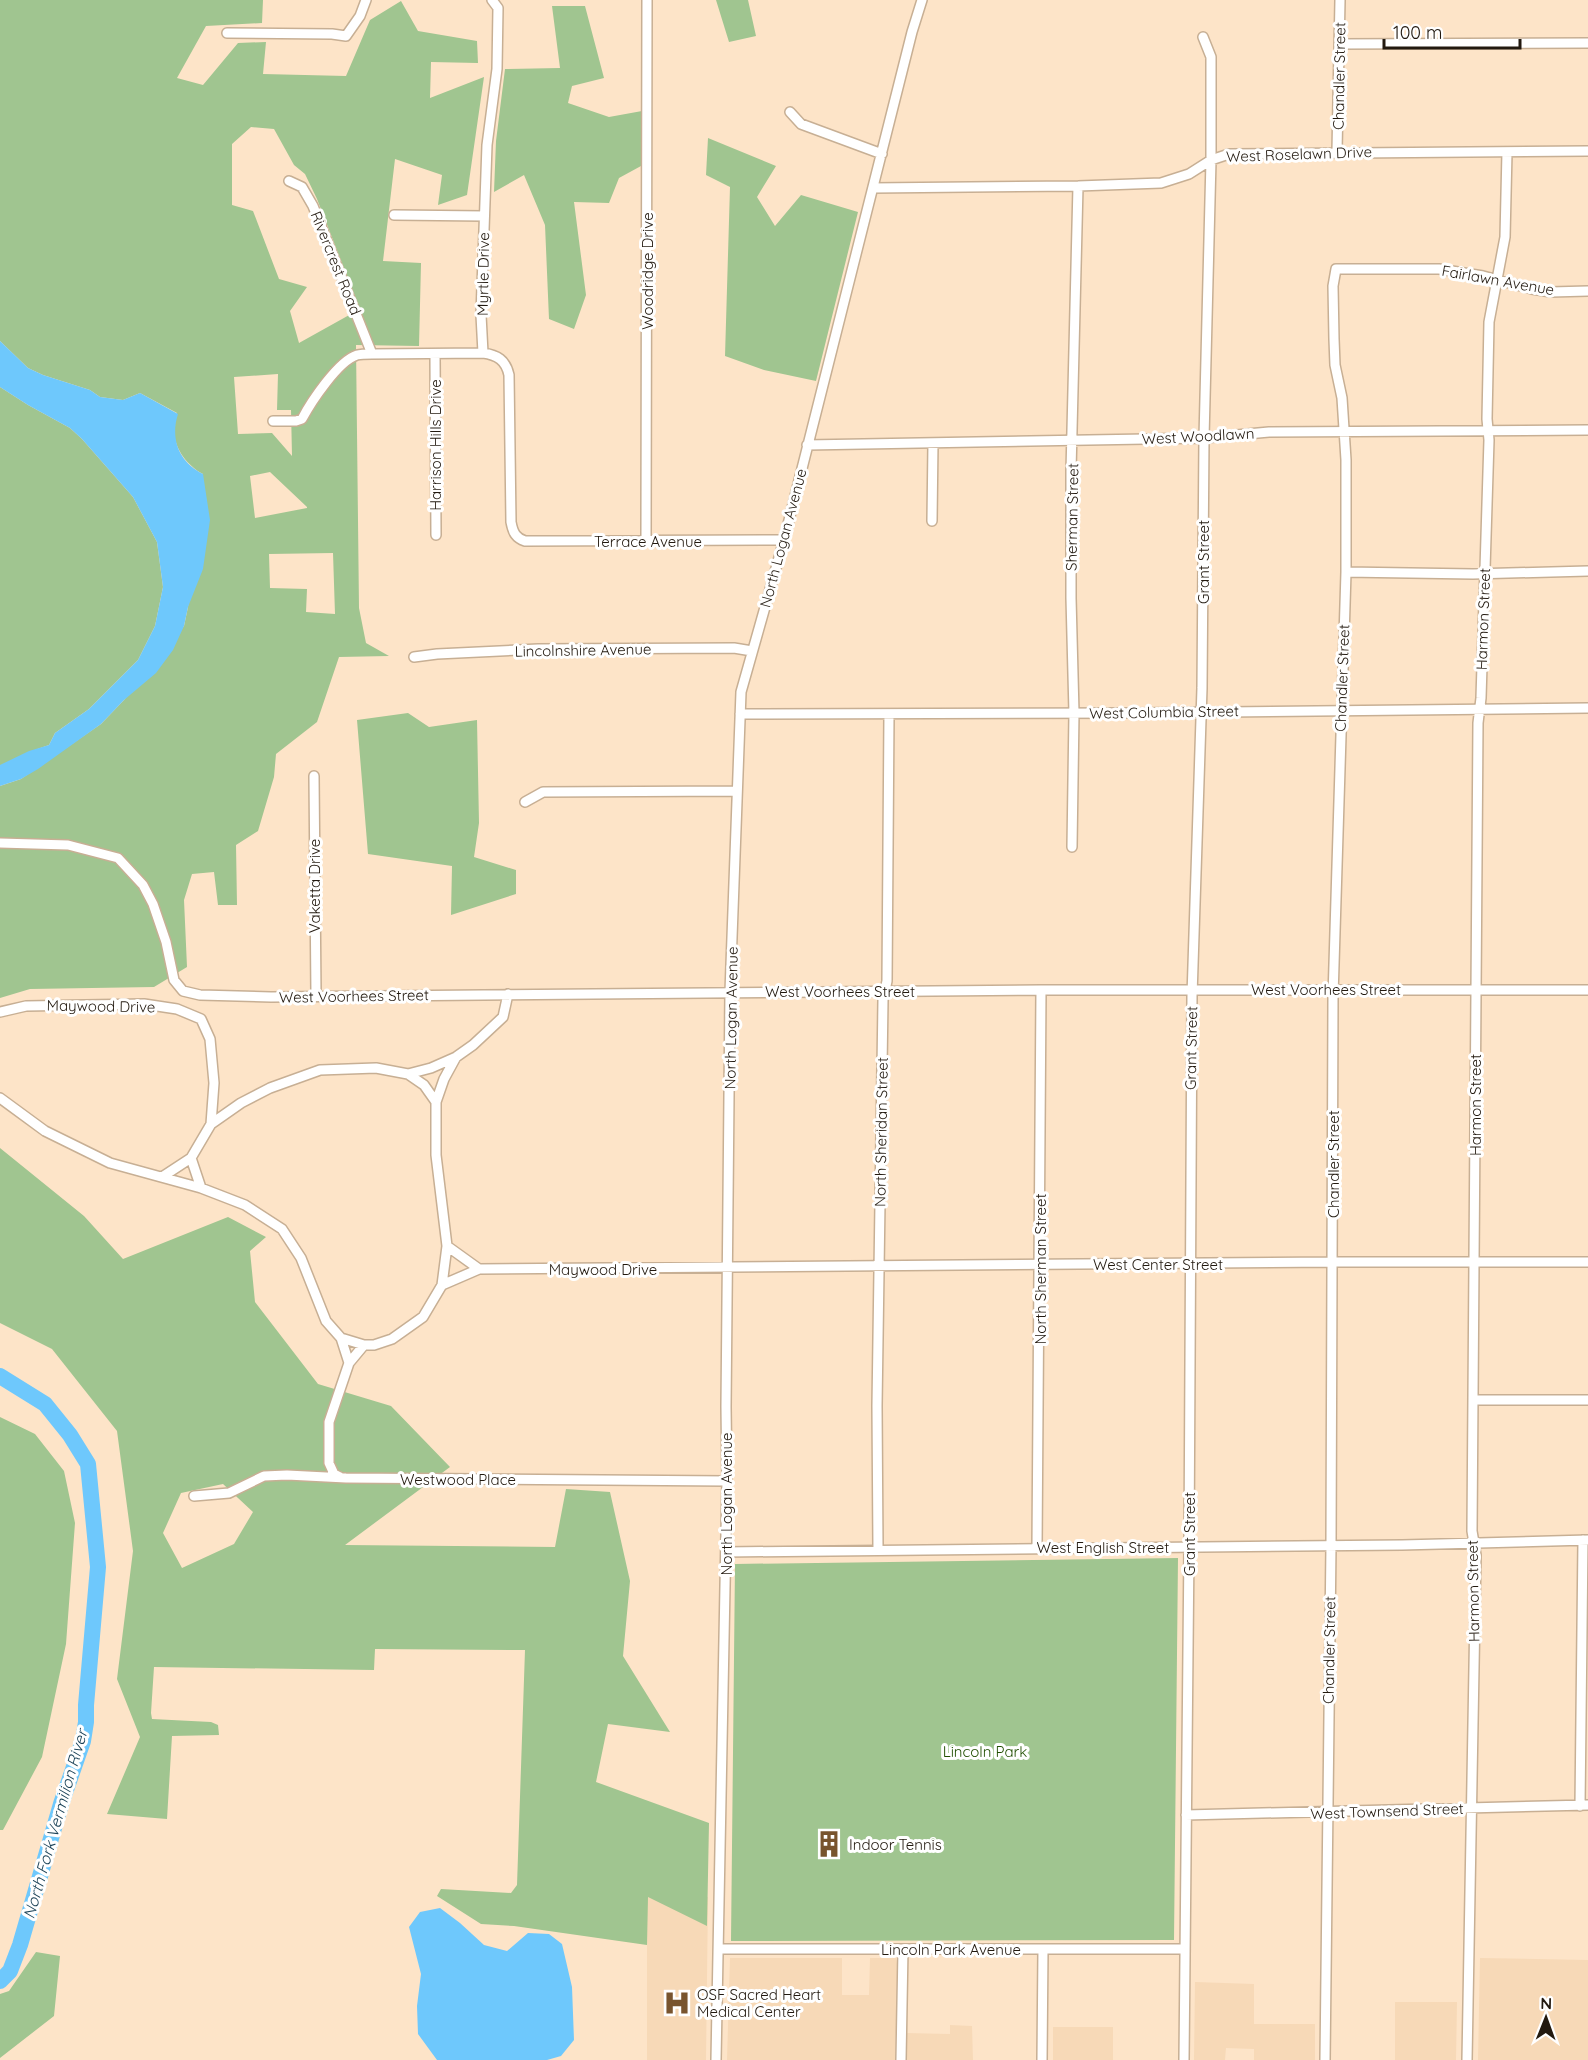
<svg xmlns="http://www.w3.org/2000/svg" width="1588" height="2060" font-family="Quicksand,sans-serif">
	<rect width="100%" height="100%" fill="#fde4c8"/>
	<path fill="#f7d9b7" d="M647,1897H708L706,2060H647Z
		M730,1958H842V1995H869L870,1958H896L898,1968L895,2060H727Z
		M1480,1958L1588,1960V2060H1478Z
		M1195,1982L1254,1984V2024H1315V2060H1254V2049L1226,2048L1225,2060H1194Z
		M1395,2002H1457L1456,2060H1395Z
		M950,2025L972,2026L973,2060H906V2033L950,2034Z
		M1053,2027H1113V2060H1053Z"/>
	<path fill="#a0c590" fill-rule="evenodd" d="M0,0H263L262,23L206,26L177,78L203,85L238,43L266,42L263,74L346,76L370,20L401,1L418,31L477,41L478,63L431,62L430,98L484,77L467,195L438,205L442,175L395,159L383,261L421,263L419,346L356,345L359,608L366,643L389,656L339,657L317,722L276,754L274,777L258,831L236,845L237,905H218L214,872L192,874L184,900L187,967L154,987L30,989L0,998V786L21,779L101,724L124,700L184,626L188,607L203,474C188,466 175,450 174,432C173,426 176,419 177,413L140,393L123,400L100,397L90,390L43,375L28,368L0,341ZM251,127L274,129L294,165L305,174L317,199L360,309L299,343L290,311L307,287L279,279L253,211L232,205V144ZM278,374L277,410H291L292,456L272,433L238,434L234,377ZM270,472L307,507V508L255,518L250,476ZM333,553L335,614L306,612L307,589L270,588L269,554Z
		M716,0H748L756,36L729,42Z
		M552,6H585L604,78L572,86L568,103L609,117L642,111L641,166L619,178L609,203L574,202L586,295L574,329L549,319L545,225L524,175L494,192L496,141L505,69L560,68Z
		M708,138L776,166L757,197L775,226L801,195L858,212L816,381L764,370L725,356L730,187L706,175Z
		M0,387L28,405L70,428L82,439L133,497L157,542L163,587L155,626L138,660L89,709L55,733L49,745L29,752L2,765H0Z
		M408,713L429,727L477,720L479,823L474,857L516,870V894L451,915L452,866L368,854L357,720Z
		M0,1148L84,1216L123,1259L228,1217L266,1237L250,1251L255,1302L318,1384L391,1406L450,1467L345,1545L555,1547L566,1489L610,1492L630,1581L623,1656L670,1732L608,1724L596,1782L709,1823L707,1926L648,1897L647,1945L514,1926L481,1924L437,1896L441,1889L511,1893L517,1885L525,1650L375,1649L374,1670L154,1667L151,1713L152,1719L211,1722L218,1725L219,1735L172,1736L167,1819L107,1814L140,1737L117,1679L133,1551L117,1431L52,1349L0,1323ZM223,1484L253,1512L234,1544L182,1568L163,1533L181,1493Z
		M0,1417L35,1434L64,1471L75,1523L66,1644L42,1757L3,1830H0Z
		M1178,1558L1174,1940L731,1941L735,1564Z
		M36,1952L60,1956L54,2016L0,2058V1994L9,1991Z"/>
	<path fill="#6ec8fc" d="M0,341L28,368L43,375L90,390L100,397L123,400L140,393L178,414C170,439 179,462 203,474L210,520L203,569L188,607L184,626L173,650L156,673L124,700L101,724L38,769L21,779L0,786V765L29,751L49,745L55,733L89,709L138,660L155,626L163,587L157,542L133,497L82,439L70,428L28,405L0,387Z
		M440,1908L460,1923L484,1945L507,1951L528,1933L549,1934L562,1944L572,1987L574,2040L561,2056L547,2060H437L418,2034L417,2006L421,1974L409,1927L420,1912Z"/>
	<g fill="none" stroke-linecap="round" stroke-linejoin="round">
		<path stroke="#6ec8fc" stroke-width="16" d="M0,1376L45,1404L70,1435L88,1464L98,1567L86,1705V1722L83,1741L61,1804L20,1945L10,1971L0,1981"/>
		<defs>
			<path id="minor" d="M492,0L498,8L497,69L487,145L481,315L483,353C497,355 506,360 509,375L511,522C513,533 516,538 525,541L784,540
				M227,33L332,34L346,36L360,16L366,0
				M1340,44L1588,43
				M790,112L801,124L882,154
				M1337,151L1340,0
				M289,181L302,187L313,206L372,354L483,353
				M873,188L1078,186L1161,183L1189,174L1211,160L1229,154L1588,151
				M394,215L484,216
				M435,355L436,535
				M273,421H296L302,419C311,402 338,361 357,355C361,354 367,354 372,354
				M807,445L1204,438L1269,432L1588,430
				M932,521L933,443
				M646,541L647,0
				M1346,572L1473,574L1588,571
				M414,657L437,654L538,649L734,648L752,651
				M740,714L1137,713L1588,708
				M314,776L316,995
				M525,802L543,792L737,791
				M0,843L68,845L118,858L143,885L153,904L166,942L174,980L183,991L200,995L271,997L1041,990H1588
				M1072,847L1074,713L1071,598V471L1078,186
				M0,1012L26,1006L144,1004L177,1009L201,1019L210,1039L214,1083L211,1124
				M408,1074L424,1085L436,1102V1155L447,1246L479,1269
				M0,1098L45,1131L110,1163L201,1188L245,1205L282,1229L301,1258L326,1321L341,1338L364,1345H374L392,1339L423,1317L442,1285L479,1269L1333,1262H1588
				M436,1102L444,1079L456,1057
				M191,1158L201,1188
				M162,1177L191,1158L211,1124L241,1103L270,1088L320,1070L376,1068L408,1074L431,1068L456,1057L473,1045L503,1017L508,994
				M442,1285L447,1246
				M341,1338L349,1363
				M1474,1400H1588
				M340,1477L334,1474L329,1463V1422L349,1363L364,1345
				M194,1496L229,1493L264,1476L287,1475L346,1478L727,1481
				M1037,1548L1041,990
				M878,1549L877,1406L883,1000L887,981L889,714
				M726,1552L1402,1545L1588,1540
				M1580,1806L1583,1540
				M1186,1815L1588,1805
				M719,1949H1184
				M716,2060L727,1481L726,1407L730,992L741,692L784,540L912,32L922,0
				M901,2060L903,1949
				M1042,2060L1043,1949
				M1184,2060L1189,1547L1192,996L1202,688L1204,438L1211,160V57L1203,37
				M1325,2060L1331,1545L1333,997L1346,572V460L1342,398L1335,365L1334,339L1333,286L1336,269H1439L1483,276L1532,289L1551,292L1588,291
				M1467,2060L1476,1555L1472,1531L1478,723L1481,698L1489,440L1487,419L1489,322L1505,237L1507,152"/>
		</defs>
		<use href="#minor" stroke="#c7af94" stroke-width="12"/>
		<use href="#minor" stroke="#fff" stroke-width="9"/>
	</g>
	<defs>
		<symbol id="building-bare" viewBox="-9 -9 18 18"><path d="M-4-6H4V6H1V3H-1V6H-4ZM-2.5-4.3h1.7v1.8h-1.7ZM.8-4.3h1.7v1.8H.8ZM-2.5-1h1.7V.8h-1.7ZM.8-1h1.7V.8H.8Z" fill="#78542e" stroke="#fff" stroke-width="2.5" paint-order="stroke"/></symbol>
		<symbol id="hospital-bare" viewBox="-9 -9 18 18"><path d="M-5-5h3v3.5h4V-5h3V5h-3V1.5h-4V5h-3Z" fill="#78542e" stroke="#fff" stroke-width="2.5" paint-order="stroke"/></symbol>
	</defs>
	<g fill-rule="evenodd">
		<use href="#building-bare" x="810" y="1825" width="38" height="38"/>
		<use href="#hospital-bare" x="658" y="1984" width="38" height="38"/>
	</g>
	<g text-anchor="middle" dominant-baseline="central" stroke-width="6" stroke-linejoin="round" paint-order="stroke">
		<g font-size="15" fill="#22190f" stroke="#fff">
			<text transform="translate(1339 76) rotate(-89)">Chandler Street</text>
			<text transform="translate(1299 154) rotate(-2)">West Roselawn Drive</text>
			<text transform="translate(336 263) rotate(68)">Rivercrest Road</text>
			<text transform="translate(647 271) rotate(-90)">Woodridge Drive</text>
			<text transform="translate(483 274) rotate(-89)">Myrtle Drive</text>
			<text transform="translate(1498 280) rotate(10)">Fairlawn Avenue</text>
			<text transform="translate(1198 436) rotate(-3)">West Woodlawn</text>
			<text transform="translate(435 445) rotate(-90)">Harrison Hills Drive</text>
			<text transform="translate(1072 517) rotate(-89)">Sherman Street</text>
			<text transform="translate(783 538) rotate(-75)">North Logan Avenue</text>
			<text x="648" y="541">Terrace Avenue</text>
			<text transform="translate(1203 562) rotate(-90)">Grant Street</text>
			<text transform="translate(1483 619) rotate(-88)">Harmon Street</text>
			<text transform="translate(583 650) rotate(-1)">Lincolnshire Avenue</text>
			<text transform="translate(1342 678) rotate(-88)">Chandler Street</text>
			<text transform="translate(1164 712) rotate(-1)">West Columbia Street</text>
			<text transform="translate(314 886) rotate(-90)">Vaketta Drive</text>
			<text x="1326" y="989">West Voorhees Street</text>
			<text x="840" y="991">West Voorhees Street</text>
			<text transform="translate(354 996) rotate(-1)">West Voorhees Street</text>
			<text transform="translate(101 1006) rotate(1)">Maywood Drive</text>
			<text transform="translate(731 1018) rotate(-89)">North Logan Avenue</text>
			<text transform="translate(1191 1048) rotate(-89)">Grant Street</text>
			<text transform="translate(1475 1105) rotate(-90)">Harmon Street</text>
			<text transform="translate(881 1132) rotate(-89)">North Sheridan Street</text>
			<text transform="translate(1333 1164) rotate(-90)">Chandler Street</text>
			<text x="1158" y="1264">West Center Street</text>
			<text x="603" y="1269">Maywood Drive</text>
			<text transform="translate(1040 1269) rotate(-90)">North Sherman Street</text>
			<text x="458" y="1479">Westwood Place</text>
			<text transform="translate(726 1504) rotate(-90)">North Logan Avenue</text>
			<text transform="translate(1189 1534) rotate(-90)">Grant Street</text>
			<text x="1103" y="1547">West English Street</text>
			<text transform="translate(1473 1591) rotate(-91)">Harmon Street</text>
			<text transform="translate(1329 1650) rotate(-89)">Chandler Street</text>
			<text transform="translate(1387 1811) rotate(-2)">West Townsend Street</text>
			<text x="951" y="1949">Lincoln Park Avenue</text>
		</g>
		<g font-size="15" fill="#214f00" stroke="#fff">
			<text x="985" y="1751">Lincoln Park</text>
		</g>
		<g font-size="15" fill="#22190f" stroke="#fff" text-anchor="start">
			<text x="849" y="1844">Indoor Tennis</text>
			<text x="697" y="1994">OSF Sacred Heart<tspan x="697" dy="17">Medical Center</tspan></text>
		</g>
		<g font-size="16" font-style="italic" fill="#1b4257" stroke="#fff">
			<text transform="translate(55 1824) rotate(-74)">North Fork Vermilion River</text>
		</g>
	</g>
	<g transform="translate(1546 2018) rotate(1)" stroke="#ffffff" stroke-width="4.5" paint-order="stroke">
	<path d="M0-4.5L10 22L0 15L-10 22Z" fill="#22190f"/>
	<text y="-9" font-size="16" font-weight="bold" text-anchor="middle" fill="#22190f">N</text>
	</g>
	<path d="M1384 39v9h136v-9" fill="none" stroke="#22190f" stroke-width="3"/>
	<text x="1393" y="39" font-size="18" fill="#22190f" stroke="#ffffff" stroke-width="4.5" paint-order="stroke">100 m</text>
</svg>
